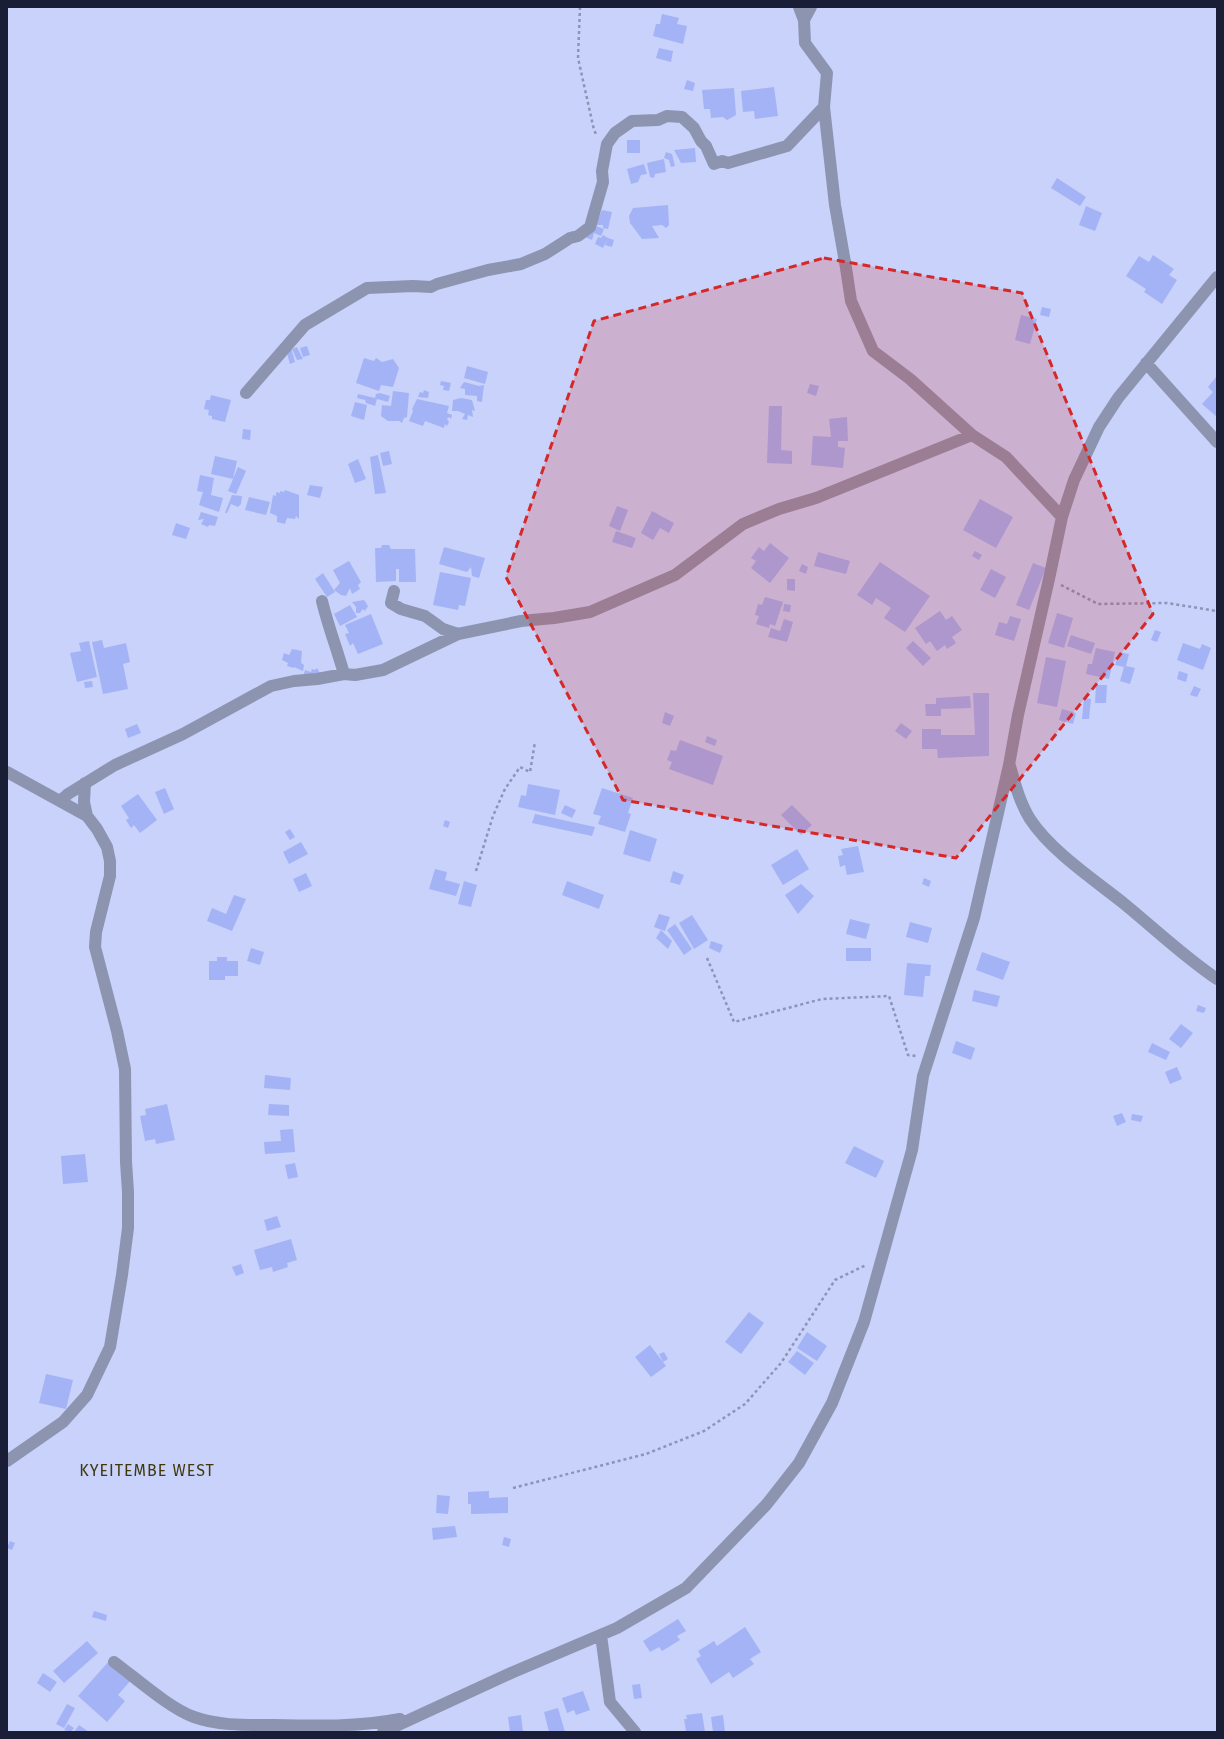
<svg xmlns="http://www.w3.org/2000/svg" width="1224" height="1739" font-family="'Fira Sans',sans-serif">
	<rect width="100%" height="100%" fill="#c8d2fa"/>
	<path fill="#a4b3f5" d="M662,14L679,18L677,24L687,26L683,44L653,36L656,24H660Z
		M659,48L673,51L671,62L656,58Z
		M687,80L695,83L693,91L684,89Z
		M774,87L778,116L755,119L754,111L743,112L741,91Z
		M734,88L736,115L727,120L723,117L711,118L710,109H704L702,90Z
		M627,140H640V153H627Z
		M695,148L696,162L681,163L674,150Z
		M666,152L672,154L675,166L671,167L669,160L664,158Z
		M664,159L666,172L655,174L654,178L650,177L647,163Z
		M644,164L647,174L641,175L638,182L631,184L627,169Z
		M1057,178L1086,197L1080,206L1051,188Z
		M668,205L669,225L666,228L662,225L652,226L659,238L642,239L630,223L629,216L633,208Z
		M1086,206L1102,213L1095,231L1079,225Z
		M602,210L612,212L608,229L603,228V225H596Z
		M596,226L604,229L601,236L594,233L592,240L585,237Z
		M603,235L608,238L603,248L595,244L598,237L601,238Z
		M608,238L614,240L612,247L605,245Z
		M1153,255L1174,269L1169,275L1177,280L1162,304L1144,292L1146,289L1126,276L1139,256L1149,262Z
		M1042,307L1051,309L1049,317L1040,315Z
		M1021,315L1037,319L1030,344L1015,340Z
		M307,346L310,355L303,357L300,348Z
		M297,347L303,359L297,360L292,349Z
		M291,348L295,362L290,364L286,350Z
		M364,358L374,361L376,358L382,362L393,359L399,368L393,387L381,385L379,391L356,383Z
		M467,366L488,372L485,384L464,378Z
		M1217,376V417L1202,404L1213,392L1208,387Z
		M441,381L451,383L449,391L443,390L444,386L440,385Z
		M464,382L479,386L484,385L482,402L477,401V396L465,395V389L460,388Z
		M810,384L819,386L816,396L807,393Z
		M424,390L429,392L428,398L418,397L420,392L423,393Z
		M393,391L409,393L407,417L404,418L402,423L399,421H388L381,416L382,405L391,406Z
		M380,393L390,396L388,402L377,399L375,406L366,403L365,400L357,398L358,394L375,398L376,394Z
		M211,395L231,400L225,422L212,419V416L208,415L209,410L204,409L206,400H210Z
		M461,398L472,400L475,411L472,410L473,417L468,415L467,420L462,419L465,414L458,411H452L453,400Z
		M417,399L449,406L447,413L452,415L451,419L449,417L447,419L449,422L447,426L445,424L444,428L425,421L423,426L409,421L413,411L412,409Z
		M355,402L367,405L364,420L351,416Z
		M769,406H782L781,450L792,451V464L767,463Z
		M847,417L848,441H838V447L845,448L843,468L811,465L813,436L831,437L829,419Z
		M243,429L251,430L250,440L242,439Z
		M389,451L392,464L383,466L380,453Z
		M378,455L386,493L375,494L370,457Z
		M215,456L237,461L233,479L211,474Z
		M358,459L366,479L355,483L348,464Z
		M238,467L246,471L236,494L228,491Z
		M200,475L214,478L211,495L223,498L219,512L199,505L203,492L197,491Z
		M310,485L323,487L320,498L307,495Z
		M285,490L299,495V519L296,516L295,519L287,518L285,524L277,522V516L270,513L273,495L276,496V492L280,493V491L284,492Z
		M232,495L242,496L241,504L238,507L231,504L227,513H225Z
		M249,497L270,502L266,515L245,510Z
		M980,499L1013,517L996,548L963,530Z
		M617,506L628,510L620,531L609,526Z
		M652,511L674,523L669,533L660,528L653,540L641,533Z
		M201,512L218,517L215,526L209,525L208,527L201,524L204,519L198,520Z
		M176,523L190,528L186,539L172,535Z
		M616,531L636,538L632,548L612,542Z
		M770,543L789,558L770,583L751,568L756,561L751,558L759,547L764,551Z
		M382,545H389L391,549H415L416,582H399V569H396V581L376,582L375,548H381Z
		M444,547L485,558L479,578L472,576L471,567L467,572L439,564Z
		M975,551L982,555L979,560L972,556Z
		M818,552L850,561L846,574L814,566Z
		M349,561L361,582L358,585L360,589L352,594L350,588L346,596L341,595L334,590L340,583L333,570Z
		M880,562L930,596L905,632L884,618L891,608L876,598L872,605L857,595Z
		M1033,563L1046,568L1029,610L1016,605Z
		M802,564L808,567L806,574L799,571Z
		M991,569L1006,577L995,598L980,590Z
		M440,572L471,578L465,606L459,605L458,610L433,605Z
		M323,573L335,592L327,597L315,579Z
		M787,579H795V591L787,590Z
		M765,597L783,602L775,626L770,624L769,628L756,624L759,616L755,615L758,604L762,605Z
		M364,600L368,606L365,611L363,609L360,613H356V607L352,602Z
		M784,604L791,605L790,612L783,611Z
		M350,605L357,617L340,626L334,614Z
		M940,611L946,620L952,616L962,630L952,637L956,643L947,649L945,645L937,651L930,641L926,644L915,628Z
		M1057,613L1073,618L1064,648L1048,643Z
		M371,614L383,644L358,654L353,643L350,646L345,634L349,633L345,625Z
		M1010,616L1021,619L1014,641L995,635L999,622L1007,624Z
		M784,619L793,622L787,642L768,637L771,628L780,631Z
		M1155,630L1161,632L1157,642L1151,640Z
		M1071,635L1095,643L1091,654L1067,646Z
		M102,640L104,648L126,643L130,662L123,664L128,689L103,694L92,642Z
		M89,641L97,677L77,682L70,653L81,651L79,643Z
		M913,641L931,658L923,666L906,648Z
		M1183,643L1200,649L1202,644L1211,648L1203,670L1177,660Z
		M1096,648L1115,652L1109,679L1086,674L1088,664H1092Z
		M292,649L302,651L301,663L304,665L303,671L294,667V668L287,666L288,663L282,660L284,653L289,655Z
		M1119,652L1129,654L1126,666L1135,668L1130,684L1120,681L1124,667L1115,665Z
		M1046,657L1066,661L1057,707L1037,703Z
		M317,668L321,675L303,677L305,670L311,672L312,669L315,670Z
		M1179,671L1188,674L1186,682L1177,679Z
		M92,681L93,687L85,688L84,682Z
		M1096,685H1107L1106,703H1095Z
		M1194,686L1201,689L1197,697L1190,695Z
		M973,693H989V756L938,758L937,749H922V729H941V735H975Z
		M970,696L971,708L941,709V716H926L925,704H936V698Z
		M1084,698L1091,699L1089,719H1082Z
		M1062,709L1076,713L1073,724L1059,720Z
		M665,712L674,716L670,726L662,723Z
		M901,723L912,731L906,739L895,731Z
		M137,724L141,733L128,738L125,729Z
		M707,736L717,740L715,746L705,742Z
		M680,740L723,756L713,785L669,769L672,762L667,760L671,750L676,751Z
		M528,784L560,790L555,815L518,807L521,795L526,796Z
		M165,788L174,809L164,814L155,792Z
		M602,788L633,798L628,813L631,814L625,832L598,824L601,816L593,814Z
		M138,794L157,820L140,833L134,825L131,828L126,820L129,818L121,806Z
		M565,805L576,810L572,818L561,813Z
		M792,805L812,825L801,835L781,815Z
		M535,814L595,827L592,836L532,823Z
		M445,820L450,822L448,828L443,826Z
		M290,829L295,837L290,840L285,832Z
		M630,830L657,839L650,862L623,854Z
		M301,842L308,854L289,864L283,852Z
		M858,846L864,872L847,875L845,865L840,867L838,856L843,855L841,849Z
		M797,849L809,869L783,885L771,865Z
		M435,869L447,872L445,880L460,884L456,896L429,889Z
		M673,871L684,875L680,885L670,882Z
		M306,873L312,886L299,892L293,879Z
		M924,878L931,881L929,887L922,884Z
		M464,881L477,885L471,907L458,904Z
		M567,881L604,895L599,909L562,895Z
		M801,884L814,896L798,914L785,895Z
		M234,895L246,899L232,931L207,921L212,908L226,914Z
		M659,914L670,917L665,931L654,927Z
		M692,915L708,940L694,949L679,923Z
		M850,919L870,924L866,939L846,934Z
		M910,922L932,928L928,943L906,937Z
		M675,924L692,949L684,955L667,930Z
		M661,930L672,941L668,949L656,938Z
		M711,941L723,945L720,953L709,948Z
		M251,948L264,952L260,965L247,961Z
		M846,948H871V961H846Z
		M982,952L1010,962L1003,980L976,970Z
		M217,957H227V961H238V976H225V980H209V961H217Z
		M907,963L931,965L930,976H925L923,997L904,995Z
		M974,990L1000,996L997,1007L972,1001Z
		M1198,1005L1206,1008L1204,1013L1196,1011Z
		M1181,1024L1193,1033L1181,1048L1169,1039Z
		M956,1041L975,1048L971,1060L952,1053Z
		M1152,1043L1170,1052L1166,1060L1148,1052Z
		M1177,1067L1182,1079L1170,1084L1165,1072Z
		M265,1075L291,1078L290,1090L264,1088Z
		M167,1104L175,1140L156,1144L155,1139L145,1141L140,1116L146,1115L145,1109Z
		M269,1104L289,1105V1116L268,1115Z
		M1122,1113L1126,1122L1117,1126L1113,1116Z
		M1132,1114L1143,1116L1141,1122L1131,1120Z
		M293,1129L295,1152L265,1154L264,1142L281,1141L280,1130Z
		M854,1146L884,1161L876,1178L845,1163Z
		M85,1154L88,1182L63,1184L61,1156Z
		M295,1163L298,1177L288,1179L285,1165Z
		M277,1216L281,1227L267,1231L264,1220Z
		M291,1239L297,1260L287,1263L288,1267L273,1272L272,1267L260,1270L254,1250Z
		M241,1264L244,1273L236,1276L232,1267Z
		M749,1312L764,1323L741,1354L725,1342Z
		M807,1332L827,1346L817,1361L797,1348Z
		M650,1345L666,1366L651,1377L635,1357Z
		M797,1351L814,1363L805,1375L788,1362Z
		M664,1352L668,1359L663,1362L659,1354Z
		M46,1374L73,1380L66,1409L39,1403Z
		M489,1491V1498L508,1497V1513L471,1514V1504H468V1492Z
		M437,1495L450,1496L448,1514L436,1513Z
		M455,1526L457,1537L433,1540L432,1528Z
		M504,1537L511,1539L509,1547L502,1545Z
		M10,1541L15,1543L12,1550L7,1548Z
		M94,1611L107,1615L106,1621L92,1617Z
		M678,1619L686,1631L677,1636L680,1640L662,1651L659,1647L650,1652L643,1641Z
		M745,1627L761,1652L750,1659L754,1664L733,1678L729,1672L711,1684L696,1659L701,1656L698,1651L714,1641L717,1646Z
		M87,1641L98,1653L64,1683L53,1671Z
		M109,1661L131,1680L118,1695L125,1701L107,1722L78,1696Z
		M43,1673L57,1682L50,1692L37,1683Z
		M640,1684L642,1698L634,1699L632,1685Z
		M583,1691L590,1710L576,1715L574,1710L567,1713L562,1698Z
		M67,1704L75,1708L64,1728L56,1724Z
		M558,1708L565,1732H549L544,1712Z
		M702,1713L705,1732L686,1731L684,1719H687L686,1715Z
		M521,1715L523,1732H510L508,1717Z
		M723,1715L725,1732H713L711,1717Z
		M68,1724L74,1728L71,1732L64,1730Z
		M79,1725L89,1732H74Z"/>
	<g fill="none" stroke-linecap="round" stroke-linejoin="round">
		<path stroke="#8d95b7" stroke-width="2.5" stroke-dasharray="3 3" stroke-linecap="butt" d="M580,7L578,58L594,130L597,136
			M1061,585L1098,604L1167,603L1217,611
			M476,871L493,816L505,789L520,767L530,772L535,742
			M707,958L734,1022L822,999L889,996L908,1055L916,1056
			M513,1488L646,1454L704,1431L745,1404L781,1363L835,1280L866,1265"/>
		<path stroke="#8c94b0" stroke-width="12" d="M799,7L804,20L805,43L827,73L824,107L835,205L846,268L851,301L873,351L910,379L972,435L1006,457L1062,517
			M804,20L811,7
			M1146,363L1217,442
			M246,393L305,325L367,288L413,286L431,287L437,284L488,270L521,264L545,254L570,238L578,236L590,227L603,182L602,171L607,144L615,133L632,121L658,120L667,116L682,117L694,128L701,141L706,146L714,164L722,161L728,163L787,146L824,107
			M394,591L391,603L401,609L425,616L443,629L458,634
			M322,601C328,626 337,649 344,674
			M1010,766C1015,784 1020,803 1030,819C1051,851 1093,879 1122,902C1154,928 1183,956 1217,979
			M7,772L87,816L97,829L107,847L110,861V876L96,932L95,947L117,1031L125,1069L126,1162L128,1192V1228L122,1275L110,1347L87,1395L63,1422L7,1461
			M85,783L84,802L87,816
			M60,801L68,794L115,765L183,734L271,686L294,681L317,679L344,674L355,675L383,670L458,634L521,621L554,618L590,612L675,575L743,524L779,509L816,498L972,435
			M601,1635L610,1702L635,1732
			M114,1662C136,1678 169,1708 194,1717C219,1726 247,1725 273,1725C315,1726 359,1727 400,1719
			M383,1732L511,1673L617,1628L686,1588L766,1505L799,1463L832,1403L864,1322L912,1150L923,1076L974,918L1009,765L1018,715L1049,579L1062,517L1074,480L1099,427L1118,398L1217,277"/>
	</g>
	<path fill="#d62828" fill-opacity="0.2" stroke="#d62828" stroke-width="3" stroke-dasharray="8 5" stroke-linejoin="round" d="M824,258L1022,293L1153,614L956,858L623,800L506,577L594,321Z"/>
	<g text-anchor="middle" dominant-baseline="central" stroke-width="4" stroke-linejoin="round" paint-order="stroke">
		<g font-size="16" letter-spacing="1" fill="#42370d" stroke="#c8d2fa">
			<text x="147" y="1470">KYEITEMBE WEST</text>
		</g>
	</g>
	<rect width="1224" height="1739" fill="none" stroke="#191e36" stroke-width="16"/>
</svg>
